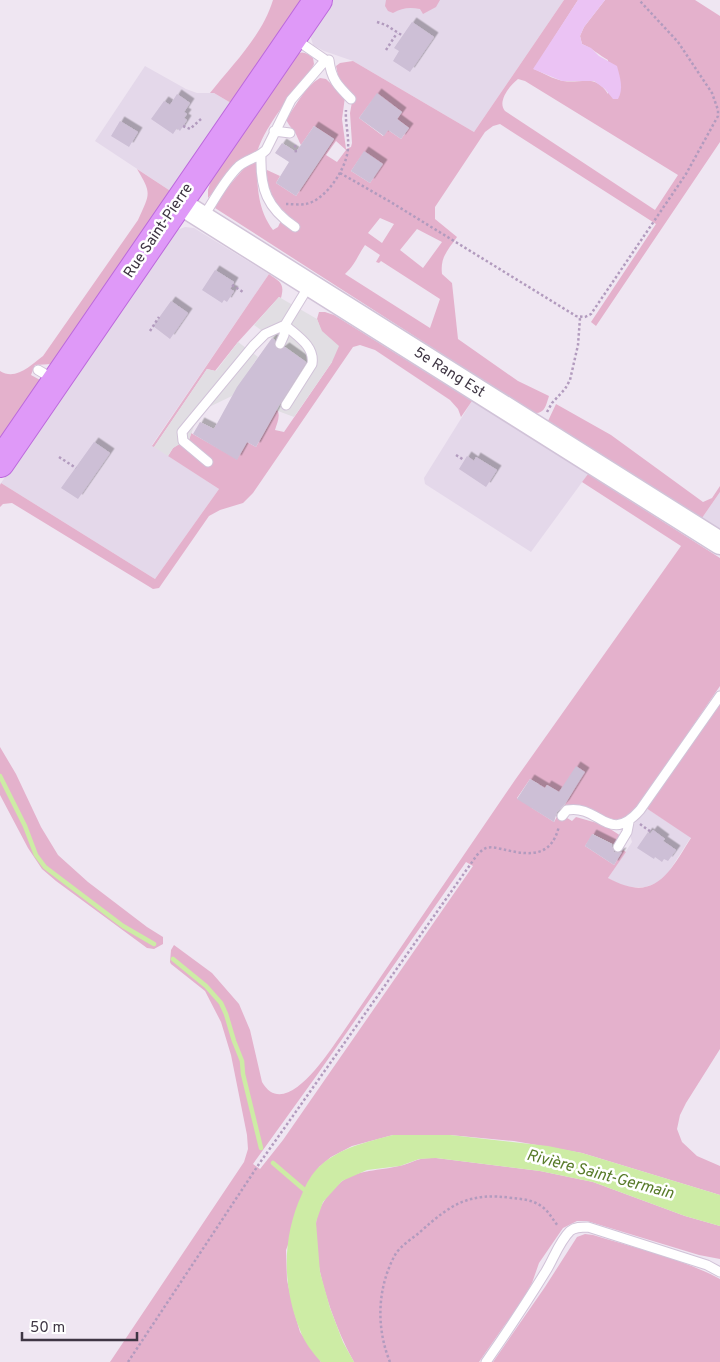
<svg xmlns="http://www.w3.org/2000/svg" width="720" height="1362" font-family="Overpass,sans-serif">
	<defs>
		<filter id="shadow"><feDropShadow dx="4.5" dy="-4.5" stdDeviation="0" flood-color="#0004"/></filter>
	</defs>
	<rect width="100%" height="100%" fill="#efe6f2"/>
	<path fill="#e4d8ea" d="M333,0H564L474,132L353,61L324,51L313,45L311,38L312,29Z
		M145,66L186,89L197,93H214L231,103L172,192L95,141Z
		M185,227L194,228L269,274L152,445L219,489L155,579L1,483L170,236L177,230Z
		M472,401L588,474L531,552L425,484L424,478Z
		M720,492V529L702,518Z
		M646,808L691,837L668,873L657,883L645,887H632L620,885L608,878L632,842L629,831Z"/>
	<path fill="#e4b1cc" fill-rule="evenodd" d="M273,0H301L231,103L214,93H210C233,64 262,36 273,0Z
		M386,0H440L436,7L423,14L420,9C409,7 402,8 393,13L388,11L385,6Z
		M564,0H578L534,69C543,73 553,79 563,81C582,84 595,73 608,94V60C599,55 592,48 582,44L580,36L584,27L605,0H695L720,16V142L596,326L591,322L656,224L500,124L493,126L485,132L435,207V219L457,237C448,250 440,257 442,274L452,283L458,339L518,381L549,396C546,405 545,414 534,413L215,208L220,196L246,166L229,174L208,198V190L211,180L295,55C302,50 307,53 313,58L314,64L311,70C295,90 270,120 260,144C257,150 257,156 257,163C257,187 258,210 273,230L278,227L285,212C272,203 266,185 267,170L280,176L276,183L296,196L334,139L314,126L301,145C298,140 297,134 293,130C290,126 288,124 286,119C297,105 304,87 320,78L326,79L345,97L342,119L346,149L351,147L352,143L350,113L352,102L339,81L336,66L340,63L353,61L474,132ZM518,79L525,81L678,175L655,210L505,111C497,102 509,86 518,79ZM377,94L402,112L397,119L409,128L401,139L388,130L383,136L359,118ZM336,141L346,150L337,162L326,155ZM364,152L382,164L370,183L351,171ZM380,218L394,224L382,243L368,233ZM417,229L442,242L423,268L400,250ZM365,245L380,255L376,262L379,263L381,261L440,299L430,328L345,274C355,265 358,255 365,245Z
		M137,169L172,192L52,364L35,365L31,375L42,381L0,441V371C16,381 31,365 43,356L138,220C150,193 152,194 137,169Z
		M269,274C280,282 285,283 281,298L279,297L238,342L215,371L207,369L154,447L152,446Z
		M319,312H325L334,315L472,401L461,417L458,409L450,400L375,350L360,345L353,347L253,493L243,503L220,510L209,516L159,588L153,589L12,503L3,504L0,507V485L1,483L155,579L219,489L168,456L173,448L180,443L193,447L189,440L191,433L237,459L247,442L256,447L277,409C281,416 277,423 275,430L284,432L332,362L317,319Z
		M556,404L611,435L703,502L712,498L720,486V492L702,518L548,421Z
		M588,474L720,558V686L639,805C622,828 615,819 591,812C583,809 573,808 564,806L573,791L559,792L547,785L532,808L554,822L559,813L572,821L576,817L604,825L621,836L615,845L593,834L585,846L614,865L623,850L626,852L608,878C655,904 669,873 691,838L646,808L720,701V1049L686,1103L680,1115L677,1129L682,1142L697,1156L720,1166V1195L582,1153L514,1141L450,1135H393L352,1146L331,1157L319,1167L286,1250L287,1280L294,1311L300,1332L321,1362H110L244,1162L248,1149L247,1135L231,1055L221,1022L205,991L171,964L170,962L171,950L174,945L212,973L239,1004L250,1030L262,1082C285,1122 328,1053 341,1035L515,780L681,546L582,482ZM530,779L539,784L517,799V798ZM466,862L473,866L283,1140L260,1169L253,1164L317,1075Z
		M0,747L16,774L41,827L58,855L88,882L147,927L163,937V944L154,949L147,948L56,881L42,869L28,848L0,795Z
		M436,1158L540,1171L593,1182L685,1216L720,1226V1259L699,1255L587,1221H577L563,1228L539,1263L532,1283L520,1305L504,1326L479,1362H354C334,1326 312,1265 316,1224C317,1208 329,1192 341,1182C358,1169 380,1171 399,1166C405,1165 411,1162 417,1160C423,1158 430,1158 436,1158Z
		M585,1234L593,1235C635,1248 681,1258 720,1279V1362H493L545,1287L577,1237Z"/>
	<path fill="#ebc3f4" d="M578,0H605L584,27L580,36L582,44L591,48L599,56L617,66C620,77 624,89 618,99H613L605,89L594,81H562L533,69Z"/>
	<path fill="#e1dee3" d="M279,297L317,319L322,331L339,346L332,362L294,417L278,411L277,409L307,363L254,325Z
		M238,342L258,357L232,396L209,407L194,426L189,440L193,447L212,462L209,466L180,444L173,448L168,456L154,447L207,369L216,371Z"/>
	<path fill="#cdeca5" d="M393,1135H450L548,1146L582,1153L720,1195V1226L685,1216L593,1182L540,1171L436,1158L419,1159L400,1166L367,1170L342,1181L323,1202L316,1222L320,1272L330,1308L343,1342L354,1362H321C313,1353 304,1342 300,1330C282,1286 282,1237 302,1194C306,1184 312,1173 320,1166C341,1147 367,1142 393,1135Z"/>
	<g fill="none" stroke-linecap="round" stroke-linejoin="round">
		<path stroke="#cdeca5" stroke-width="4.5" d="M0,776L25,826L36,855L45,867L123,926L154,944
			M173,959L206,986L221,1003L226,1014L234,1041L242,1061L243,1074L261,1148
			M273,1163L308,1193"/>
	</g>
	<path fill="#cdbfd6" filter="url(#shadow)" d="M412,22L434,37L410,72L393,61L399,51L394,48Z
		M377,93L402,112L397,119L409,128L401,139L388,130L384,136L359,118Z
		M177,94L190,103L184,112L187,114L184,118L187,120L180,131L177,128L173,134L151,119L164,101L170,105Z
		M120,121L138,132L129,147L111,136Z
		M314,126L334,139L296,196L276,183L289,162L275,153L282,143L296,152Z
		M364,151L383,164L370,183L351,171Z
		M215,270L234,282L230,289L234,291L227,302L224,300L222,303L202,290Z
		M171,301L188,313L170,339L153,326Z
		M272,338L275,340L274,345L277,349L281,350L285,347L306,362L281,402L256,447L247,442L237,460L193,434L200,422L214,429L237,387Z
		M94,442L110,453L78,499L61,488Z
		M467,456L474,461L476,457L497,470L486,487L459,469Z
		M576,766L585,772L565,804L557,812L554,822L517,799L530,779L545,788L547,785L559,792Z
		M653,830L665,839L663,841L676,850L668,861L664,859L662,862L655,857L654,859L637,848L648,832L650,834Z
		M592,834L612,844V847L614,852L618,853L622,852L614,865L585,846Z"/>
	<g fill="none" stroke-linecap="round" stroke-linejoin="round">
		<defs>
			<path id="service" d="M329,60C331,79 338,86 351,99
				M274,131L290,133
				M261,155C260,189 267,208 295,227
				M203,217C214,201 224,180 239,166C247,159 258,158 266,150L291,100L323,63L324,59L295,39
				M285,325C297,336 315,346 312,364L286,405
				M280,344L284,335L285,325L310,284
				M38,370L55,380
				M208,462L183,441L182,432L253,346L265,334L285,325
				M562,816L567,810C600,804 608,846 640,810L720,696
				M618,847L627,832L629,822
				M486,1362C507,1332 527,1302 546,1271C554,1258 559,1242 570,1231C575,1227 581,1227 588,1227L707,1265L720,1272"/>
			<path id="tertiary" d="M178,202L720,543"/>
			<path id="primary" d="M0,463L318,0"/>
		</defs>
		<use href="#service" stroke="#d1c3d8" stroke-width="11"/>
		<use href="#tertiary" stroke="#d1c3d8" stroke-width="25"/>
		<use href="#primary" stroke="#bc6adc" stroke-width="30"/>
		<path stroke="#b29bbe" stroke-width="2.5" stroke-dasharray="2.5 2.5" stroke-linecap="butt" d="M377,22L386,25L403,36
			M386,50L397,33
			M183,126L190,129L201,119
			M295,145L296,153
			M340,173L389,201L576,316L585,317L591,314L686,174L718,116V110L712,93L678,42L639,0
			M286,204C292,204 300,205 306,204C326,200 347,168 348,148C349,135 345,123 346,110
			M232,285L243,292
			M150,331L159,317
			M547,412L552,403L565,389L570,380L578,345L580,318
			M456,455L464,460
			M59,457L76,468
			M640,824L651,832
			M128,1362L259,1164L477,855C480,852 483,849 486,848C493,846 500,849 506,850C532,856 552,856 559,826
			M390,1362C376,1328 377,1288 395,1255C400,1246 412,1239 420,1232C451,1204 469,1192 512,1198C522,1199 533,1200 541,1206C548,1210 553,1220 558,1226"/>
		<use href="#service" stroke="#fff" stroke-width="9"/>
		<use href="#tertiary" stroke="#fff" stroke-width="22"/>
		<use href="#primary" stroke="#df99f8" stroke-width="28"/>
	</g>
	<g text-anchor="middle" dominant-baseline="central" stroke-width="5" stroke-linejoin="round" paint-order="stroke">
		<g font-size="15" fill="#3f3644" stroke="#fff">
			<text transform="translate(159 231) rotate(-56)">Rue Saint-Pierre</text>
			<text transform="translate(449 373) rotate(32)">5e Rang Est</text>
		</g>
		<g font-size="16" font-style="italic" fill="#587b2a" stroke="#fff">
			<text transform="translate(600 1175) rotate(15)">Rivière Saint-Germain</text>
		</g>
	</g>
	<path d="M22 1332v8h115v-8" fill="none" stroke="#3f3644" stroke-width="2.5"/>
	<text x="30" y="1332" font-size="15" fill="#3f3644" stroke="#ffffff" stroke-width="4" paint-order="stroke">50 m</text>
</svg>
